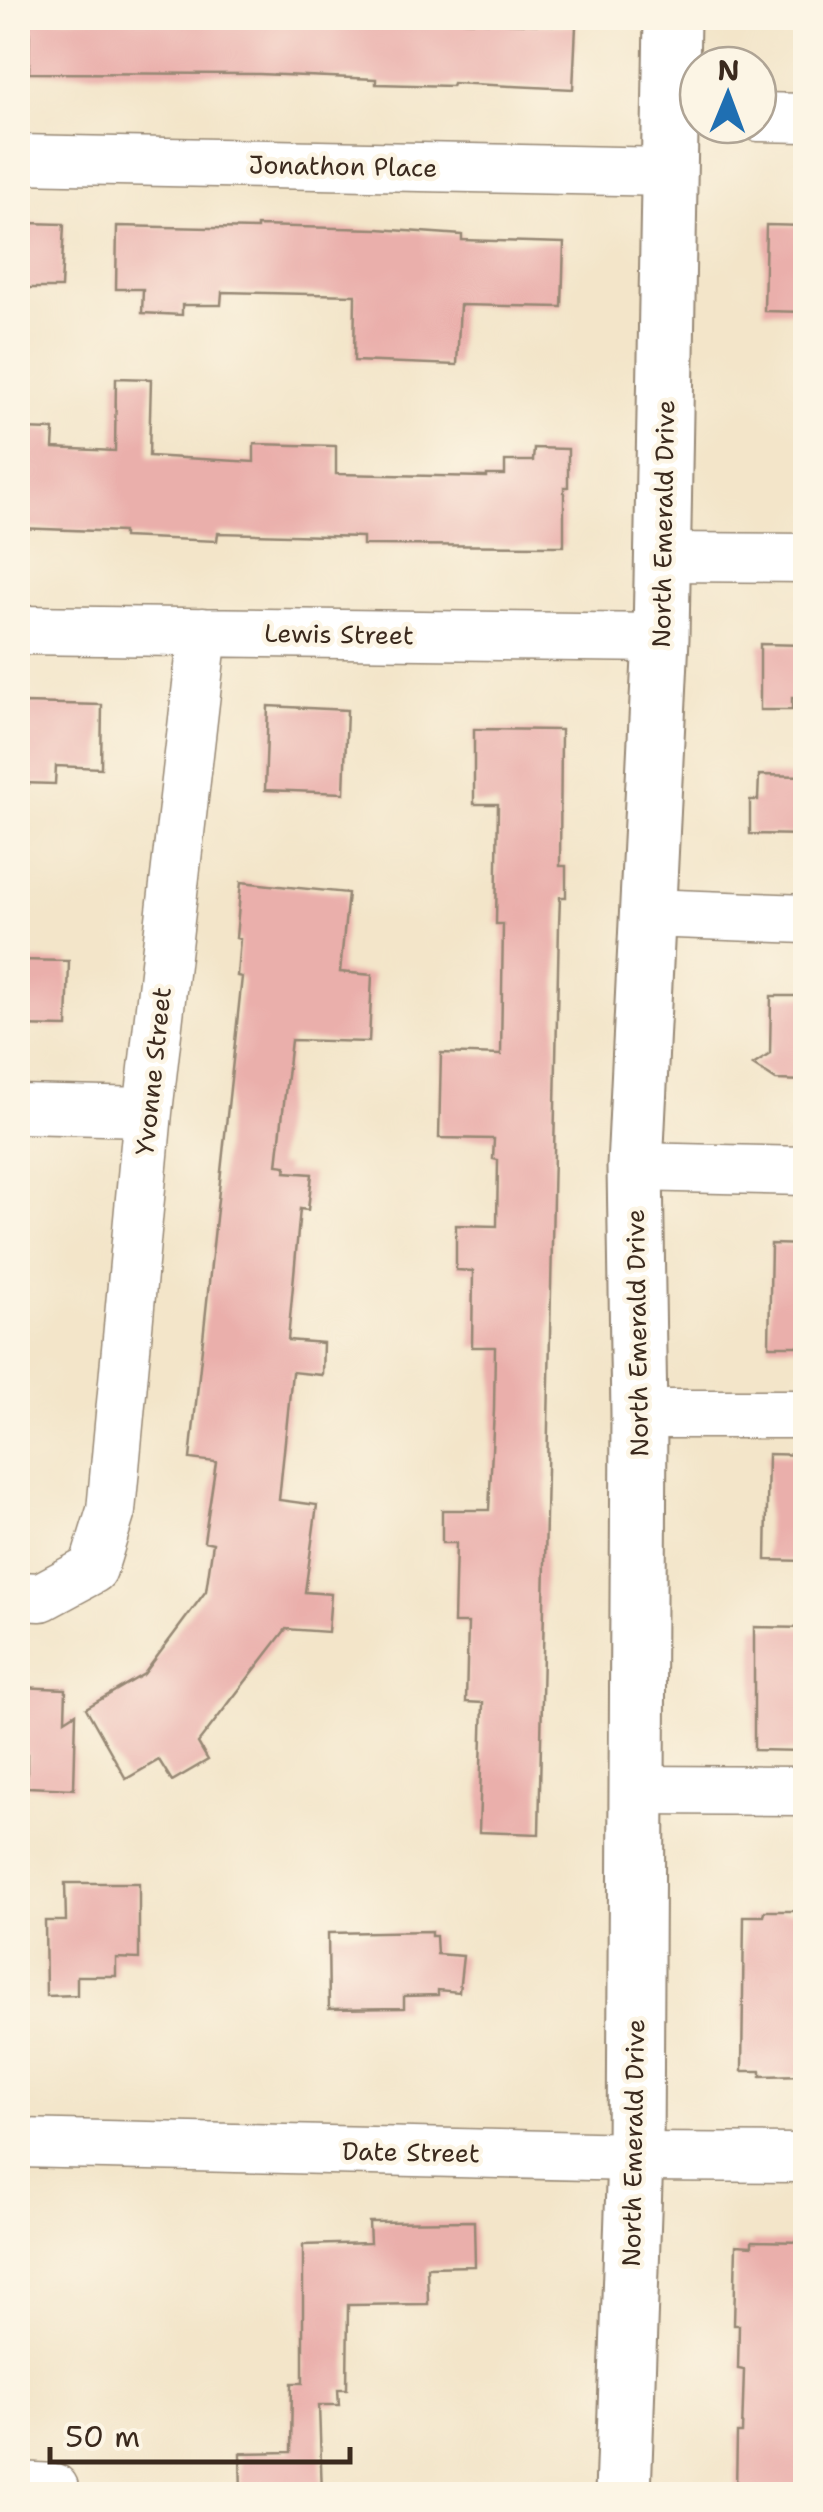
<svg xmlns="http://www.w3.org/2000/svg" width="823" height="2512" font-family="'Shantell Sans',sans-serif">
	<rect width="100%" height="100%" fill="#fcf5e5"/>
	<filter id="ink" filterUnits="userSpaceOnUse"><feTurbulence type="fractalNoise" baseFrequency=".01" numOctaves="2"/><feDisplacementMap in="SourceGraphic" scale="20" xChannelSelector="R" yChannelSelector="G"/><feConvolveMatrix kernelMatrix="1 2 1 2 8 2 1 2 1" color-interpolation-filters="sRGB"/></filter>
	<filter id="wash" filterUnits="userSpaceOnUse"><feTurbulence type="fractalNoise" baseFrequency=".0048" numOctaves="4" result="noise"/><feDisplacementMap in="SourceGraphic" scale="40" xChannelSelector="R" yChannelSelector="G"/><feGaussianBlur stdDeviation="2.25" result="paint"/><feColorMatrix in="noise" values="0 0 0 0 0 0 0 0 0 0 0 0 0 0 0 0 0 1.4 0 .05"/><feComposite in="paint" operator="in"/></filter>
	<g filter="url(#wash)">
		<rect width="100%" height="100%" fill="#f3e5c9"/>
		<g id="blocks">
			<path fill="#eaafab" d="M30,18H465V21L576,26L573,89L453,83L452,86L376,84V79L259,74L29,73Z
				M27,223L64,224L61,288H26Z
				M766,225L806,226V312L764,311Z
				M117,226L257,229V226L378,229L462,235V240L564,243L562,307L460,305L457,365L354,361L355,295L222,292L221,305H182V315L142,313L143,289H116Z
				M116,378L151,379L149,456L254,462V444L336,446V474L487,477V475H505V461H533L534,448L568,449V487H564V546L363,545V537L218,533L217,541L123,537V532L18,528L22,429L54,430L53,448L115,451Z
				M760,644L806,645V698H792V710H760Z
				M24,703L102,705L101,768L56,766L55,784L22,783Z
				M268,706L347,710L344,793L265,790Z
				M474,729L561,730L560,866H566V897H560L559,925L539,1834L479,1832L483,1703L466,1702L468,1623H454L456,1543H442V1510H489L494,1410L495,1347H472L473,1271L456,1270V1225L497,1226L498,1160L493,1159L494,1139L439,1138L441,1053L501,1055L503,924H496L498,804H474Z
				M759,775L806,776V835L750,834V800H758Z
				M241,882L348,893L340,972L372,975L369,1042L291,1040L277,1165L286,1166L285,1172L312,1174L308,1210L300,1209L288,1340L323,1343L322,1375L292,1372L279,1500L317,1505L305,1592L331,1594L328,1632L286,1629L198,1743L208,1760L172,1781L159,1760L126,1779L86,1708L144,1674L206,1591L213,1543L204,1541L216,1462L190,1459L242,977L237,976L240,939L236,938Z
				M18,960L69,961L67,1027L18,1026Z
				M771,996H806V1081L776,1080L753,1065L770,1054Z
				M771,1244L806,1245V1346H769Z
				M768,1454L806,1455V1561L766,1560Z
				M754,1627L806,1628V1751L754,1750Z
				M18,1687L66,1689L65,1720L76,1713L74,1789L27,1787V1754H18Z
				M65,1883H139V1959L116,1958V1976H77V1995L46,1996L45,1921H66Z
				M765,1911H806V2075L761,2076V2071H742L744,1916H764Z
				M431,1931V1936H436L437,1954L463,1956L459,1992L438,1990V1995L404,1996V2008L329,2009L328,1933Z
				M474,2221L475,2266L427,2267L428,2304L348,2305L347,2389H338L339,2405H319L322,2494H241L240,2453L291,2452L292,2383H303V2245L370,2243L369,2222Z
				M752,2241L806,2242V2494H736L737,2433H742L744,2370L738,2369L739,2325H734L736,2245L752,2246Z"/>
		</g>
	</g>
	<g filter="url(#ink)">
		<use href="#blocks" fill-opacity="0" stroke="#978874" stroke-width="2.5"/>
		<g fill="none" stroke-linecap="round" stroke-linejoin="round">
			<defs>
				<path id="minor" d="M758,117L806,118
					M18,159L669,172
					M662,557L806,558
					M18,630L661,638
					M647,913L806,919
					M18,1109L148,1112
					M635,1167L806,1171
					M639,1414H806
					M18,1596L41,1597L93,1569L111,1511L148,1112L203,632
					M636,1790L806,1791
					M18,2143L635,2157L806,2158
					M18,2486L54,2488V2494"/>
				<path id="major" d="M623,2494L635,2157L639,1414L635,1167L661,638L672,18"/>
			</defs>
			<use href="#minor" stroke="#978874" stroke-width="51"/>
			<use href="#major" stroke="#978874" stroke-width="59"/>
			<use href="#minor" stroke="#fff" stroke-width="48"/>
			<use href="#major" stroke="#fff" stroke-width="55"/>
		</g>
	</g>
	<g text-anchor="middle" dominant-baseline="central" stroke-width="9" stroke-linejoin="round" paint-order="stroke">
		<g font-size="25" fill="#3b2a1e" stroke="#fcf5e5">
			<text transform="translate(343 166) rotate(1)">Jonathon Place</text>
			<text transform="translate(663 524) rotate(-89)">North Emerald Drive</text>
			<text transform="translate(339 634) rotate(1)">Lewis Street</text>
			<text transform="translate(153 1071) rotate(-84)">Yvonne Street</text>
			<text transform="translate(637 1333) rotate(-91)">North Emerald Drive</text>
			<text transform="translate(633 2143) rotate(-89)">North Emerald Drive</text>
			<text transform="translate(411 2152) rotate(1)">Date Street</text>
		</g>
	</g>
	<rect width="823" height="2512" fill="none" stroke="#fcf5e5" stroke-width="60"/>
	<g transform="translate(728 95) rotate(1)"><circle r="48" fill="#fcf5e5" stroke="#afa495" stroke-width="2.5"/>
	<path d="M0-8L18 38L0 25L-18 38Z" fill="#1f6fb2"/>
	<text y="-15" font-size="28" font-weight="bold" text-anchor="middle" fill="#3b2a1e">N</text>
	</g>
	<path d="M50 2447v15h300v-15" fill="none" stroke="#3b2a1e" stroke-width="5"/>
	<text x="65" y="2447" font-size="30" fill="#3b2a1e" stroke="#fcf5e5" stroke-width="8" paint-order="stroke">50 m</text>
</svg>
